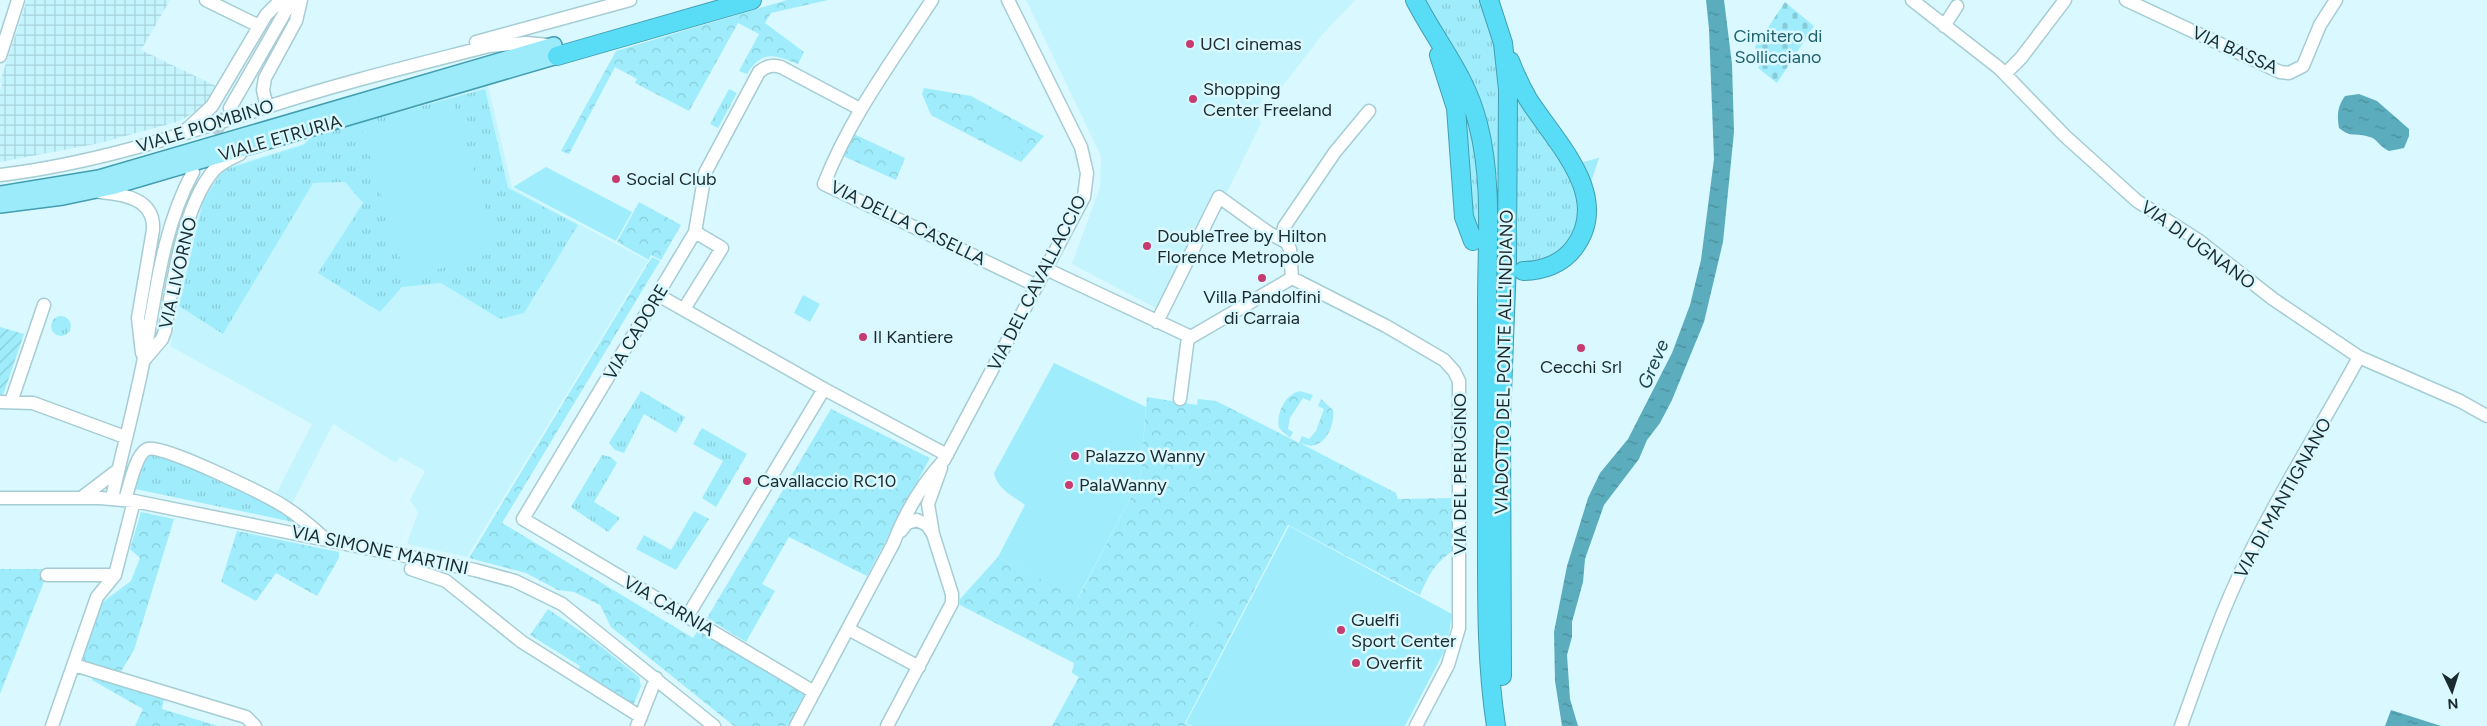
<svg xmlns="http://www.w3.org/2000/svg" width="2487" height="726" font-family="Figtree,sans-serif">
	<defs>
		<pattern id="industrial-grid" width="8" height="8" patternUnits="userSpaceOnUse" patternTransform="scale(1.25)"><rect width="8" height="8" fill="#c4f5ff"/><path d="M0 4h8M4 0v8" fill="none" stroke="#a8d2db"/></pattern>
		<pattern id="grass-tufts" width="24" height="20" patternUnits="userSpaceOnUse" patternTransform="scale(1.25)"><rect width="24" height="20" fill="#9fedfc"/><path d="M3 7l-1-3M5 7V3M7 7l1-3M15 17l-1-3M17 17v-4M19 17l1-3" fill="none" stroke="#88cbd8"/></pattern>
		<pattern id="cemetery-stones" width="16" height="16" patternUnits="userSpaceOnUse" patternTransform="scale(1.25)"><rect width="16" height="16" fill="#9fedfc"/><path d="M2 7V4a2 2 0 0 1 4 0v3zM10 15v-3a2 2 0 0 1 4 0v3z" fill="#88cbd8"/></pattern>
		<pattern id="park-crowns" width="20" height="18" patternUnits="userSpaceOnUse" patternTransform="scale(1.25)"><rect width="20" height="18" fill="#9fedfc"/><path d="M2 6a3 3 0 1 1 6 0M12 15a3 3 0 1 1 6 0" fill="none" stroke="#88cbd8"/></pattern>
		<pattern id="garden-furrows" width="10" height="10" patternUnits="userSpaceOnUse" patternTransform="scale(1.25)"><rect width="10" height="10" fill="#9fedfc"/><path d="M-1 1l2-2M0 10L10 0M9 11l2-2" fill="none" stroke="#88cbd8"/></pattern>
		<pattern id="water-ripples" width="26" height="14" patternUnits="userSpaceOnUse" patternTransform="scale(1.25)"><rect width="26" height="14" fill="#5badbd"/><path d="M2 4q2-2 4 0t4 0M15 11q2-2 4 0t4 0" fill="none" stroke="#4a8d9a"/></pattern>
	</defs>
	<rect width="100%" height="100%" fill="#d9f8ff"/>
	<path fill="#c4f5ff" d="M1026,0H1355L1322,35L1275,96L1266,92L1257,111L1261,123L1167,314L1072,264L1100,187L1101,156Z
		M488,85L512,188L648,261L467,557L407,544L418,512L410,500L425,471L400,457L396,463L333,424L292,504L276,494L312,424L170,346L194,218L207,191L218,174L225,168L303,144L312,135Z"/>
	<path fill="url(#industrial-grid)" d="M27,0H170L141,50L218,87L202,107L180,121L100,143L0,162V91L2,85L0,81Z"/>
	<path fill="url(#grass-tufts)" d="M1425,0H1481L1497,47L1503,172L1491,178L1444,42Z
		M1512,80L1578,191L1580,215L1573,238L1556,256L1529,265L1515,263L1518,226Z
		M485,89L508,188L578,225L524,313L500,319L441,283L402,287L380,312L318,273L363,203L345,182L313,183L223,334L179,306L203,201L223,170L303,145L314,135Z
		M729,89L737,93L718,128L710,124Z
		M1459,91L1474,139L1481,240L1471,222Z
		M1599,158L1590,185L1574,160L1583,162Z
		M51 326a10 10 0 1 1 20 0a10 10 0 1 1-20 0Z
		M641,391L685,417L676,433L644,414L624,453L615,450L609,443Z
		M702,428L747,454L716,507L702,498L723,461L693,444Z
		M148,452L193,464L291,516L298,523L135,489L144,456Z
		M602,455L611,457L617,463L594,502L620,518L608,532L571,507Z
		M694,511L709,519L676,570L636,549L644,535L671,550Z"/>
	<path fill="url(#cemetery-stones)" d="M1785,2L1814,26L1777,83L1758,68L1760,65L1755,47Z"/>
	<path fill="url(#park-crowns)" d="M787,0H828L771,13L765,23L804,52L798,64C774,54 762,50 747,74L739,71L759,34L738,23L689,111L635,83L637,79L615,67L569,154L561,151L616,51Z
		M924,88L971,96L1044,136L1021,162L931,115L922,94Z
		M854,134L905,158L896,180L843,156Z
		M639,202L681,225L661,260L651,255L649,260L617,242Z
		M652,257L660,261L502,523L693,638L698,630L805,694L788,726H734L611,627L600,605L574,592L558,590L526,573L469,558Z
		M1300,391L1313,395L1310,401L1303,398L1290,418L1288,429L1293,432L1290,438L1279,428C1276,414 1285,394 1300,391Z
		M1147,397L1197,405L1198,399L1216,401L1299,443L1302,436L1309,439L1316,431L1324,409L1318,406L1321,399L1333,410C1335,422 1328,442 1315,445C1309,447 1304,444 1300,443L1396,493L1398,499L1453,498L1455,549C1434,564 1430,573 1420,595L1288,525L1185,723L1190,726H1052L1079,677L1072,673L1074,663L960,605V599L998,557L1078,598L1140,480Z
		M831,409L930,458L867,576L789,537L762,584L775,591L746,642L707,618Z
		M141,512L174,519L134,650L120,673L82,660L100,604L131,581L140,558L130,549Z
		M237,531L339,552V558L317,596L276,573L256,601L221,582Z
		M0,569H49L0,694Z
		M548,609L593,640L639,677L641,686L633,706L578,670L580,666L530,635Z
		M92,678L164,699L162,709L218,726H135L143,709L92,680Z"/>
	<path fill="url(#garden-furrows)" d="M0,327L24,334L3,395H0Z"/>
	<path fill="#9fedfc" d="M454,103L498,251L406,279L362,130Z
		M997,115L1031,135L1020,155L985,135Z
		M546,167L632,212L616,241L513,187Z
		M803,295L820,304L810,322L794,313Z
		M1054,363L1146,407L1140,480L1077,599L998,557L1025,505C1013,496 997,489 994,473Z
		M1289,526L1452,614L1447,646L1405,726H1192L1186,723Z
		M1203,604L1222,614L1212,633L1193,623Z"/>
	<path fill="url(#water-ripples)" d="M1706,0H1724L1732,64L1734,132L1723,242L1704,322L1672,400L1660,423L1647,440L1639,459L1604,505L1585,559L1583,582L1572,622V637L1567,655L1570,699L1578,726H1562L1555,681L1554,632L1567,566L1588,498L1600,473L1628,439L1672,353L1690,305L1701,260L1714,159L1709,29Z
		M2359,94L2377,101L2409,129V136L2404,148L2389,151C2381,148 2377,139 2370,137C2356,132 2352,139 2339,128C2337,116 2337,107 2345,96Z
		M2391,710L2441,726H2385Z"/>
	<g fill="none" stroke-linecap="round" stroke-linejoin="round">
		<path stroke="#b3cfd5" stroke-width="12" stroke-dasharray="12 6" stroke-linecap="butt" d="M206,150L226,115"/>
		<defs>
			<path id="minor" d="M206,0L259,26
				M932,0C893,60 850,117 824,184L1037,286
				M1912,0L1999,68L2065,136L2137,201L2198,240L2273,299L2359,357L2460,401L2487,416
				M2126,0L2280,72L2289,73L2303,66L2320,25L2336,0
				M1944,26L1957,6
				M476,42L630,0
				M0,56L18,0
				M2005,74L2021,58L2065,0
				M267,107L263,90L265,78L296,21L301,0
				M230,108L292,0
				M184,132L212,106L266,15L281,0
				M0,175C92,164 179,136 267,107C340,83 415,65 489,46L526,43L549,45
				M100,192C124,194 155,199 153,230L138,318L142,353
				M695,232L705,173L759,72C766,66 772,64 781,67L860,109
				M1046,269L1191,337L1292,278
				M1292,278L1386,326L1444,360L1454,371L1459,381V628L1448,665L1416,726
				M1292,278L1290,249L1283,236L1284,227L1335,152L1369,111
				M658,295L824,389L947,455
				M684,309L722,248L695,232L523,519L814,692
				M1157,322L1219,197L1269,233L1286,242
				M145,359L162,339L165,331C172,285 183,206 214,170C221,163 231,158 240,154
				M1180,399L1188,337
				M0,402L33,403L125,437
				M11,402L44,305
				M0,498H100L134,501L475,570L515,581L562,604L714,726
				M81,498L118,470
				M112,498C122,452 135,405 144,358C156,294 162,229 193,172
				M125,500C129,488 136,452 148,449C163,444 268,496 285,507C299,516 312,527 324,538
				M901,531L907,523L917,520L927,525L933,534
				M411,569L446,581L522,642L641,717
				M47,575H115
				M687,617L824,389
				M848,629L919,667
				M74,665L246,717L255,726
				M52,726L97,597L115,575L134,501
				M637,726L656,678
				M796,726L893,544C905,513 921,485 944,460L1084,197L1087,173L1081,147L1008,0
				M887,726L952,603V594L933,534L928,504L941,468
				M2181,726C2201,671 2219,616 2245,563C2279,492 2322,426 2359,357"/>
			<path id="major" d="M0,194L99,178L554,45
				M0,205L63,197L111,187L557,56"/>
			<path id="highway" d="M1415,0C1437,43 1466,75 1478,124C1493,181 1487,245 1487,304C1487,380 1487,455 1487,530C1487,596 1486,661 1496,726
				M1489,0L1503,43L1508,90L1507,262L1501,419L1502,676
				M1439,55L1456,108L1464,217L1473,241
				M557,56L752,0
				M1510,61C1515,74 1521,87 1528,99C1555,142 1613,196 1574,248C1562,264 1542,271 1523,271"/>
		</defs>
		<use href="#minor" stroke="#a6ccd4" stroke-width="15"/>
		<use href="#major" stroke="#439eb0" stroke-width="18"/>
		<use href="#highway" stroke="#439eb0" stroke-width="20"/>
		<use href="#minor" stroke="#fff" stroke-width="12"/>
		<use href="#major" stroke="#9bebfa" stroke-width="15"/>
		<use href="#highway" stroke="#59ddf6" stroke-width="18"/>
	</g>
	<g fill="#c73b70" stroke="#d9f8ff" stroke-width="2">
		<circle cx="1190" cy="44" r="5"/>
		<circle cx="1193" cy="99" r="5"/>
		<circle cx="616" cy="179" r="5"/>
		<circle cx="1147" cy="246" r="5"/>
		<circle cx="1262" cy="278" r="5"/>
		<circle cx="863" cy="337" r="5"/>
		<circle cx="1581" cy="348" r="5"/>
		<circle cx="1075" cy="456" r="5"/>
		<circle cx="747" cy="481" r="5"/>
		<circle cx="1069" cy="485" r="5"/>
		<circle cx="1341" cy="630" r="5"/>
		<circle cx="1356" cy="663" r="5"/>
	</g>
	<g text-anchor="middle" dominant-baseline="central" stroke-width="5" stroke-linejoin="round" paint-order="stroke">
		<g font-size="18" fill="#1f626e" stroke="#d9f8ff">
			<text x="1778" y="36">Cimitero di<tspan x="1778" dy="21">Sollicciano</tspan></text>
		</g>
		<g font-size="18" fill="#1b2a2d" stroke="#d9f8ff" text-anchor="start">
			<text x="1200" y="44">UCI cinemas</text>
			<text x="1203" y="89">Shopping<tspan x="1203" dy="21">Center Freeland</tspan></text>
			<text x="626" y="179">Social Club</text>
			<text x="1157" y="236">DoubleTree by Hilton<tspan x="1157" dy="21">Florence Metropole</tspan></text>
			<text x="1262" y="297" text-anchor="middle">Villa Pandolfini<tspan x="1262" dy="21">di Carraia</tspan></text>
			<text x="873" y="337">Il Kantiere</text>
			<text x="1581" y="367" text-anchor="middle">Cecchi Srl</text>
			<text x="1085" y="456">Palazzo Wanny</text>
			<text x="757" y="481">Cavallaccio RC10</text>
			<text x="1079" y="485">PalaWanny</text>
			<text x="1351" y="620">Guelfi<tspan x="1351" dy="21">Sport Center</tspan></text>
			<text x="1366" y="663">Overfit</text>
		</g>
		<g font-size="18" fill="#1b2a2d" stroke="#d9f8ff">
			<text transform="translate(2235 50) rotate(24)">VIA BASSA</text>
			<text transform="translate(205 126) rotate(-17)">VIALE PIOMBINO</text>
			<text transform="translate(280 138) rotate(-16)">VIALE ETRURIA</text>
			<text transform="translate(908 223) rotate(26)">VIA DELLA CASELLA</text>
			<text transform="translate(2198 245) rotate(36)">VIA DI UGNANO</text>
			<text transform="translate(178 273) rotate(-77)">VIA LIVORNO</text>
			<text transform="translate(1037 283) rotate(-63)">VIA DEL CAVALLACCIO</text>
			<text transform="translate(636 332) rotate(-59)">VIA CADORE</text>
			<text transform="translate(1504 362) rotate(-89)">VIADOTTO DEL PONTE ALL'INDIANO</text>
			<text transform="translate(1460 474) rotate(-90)">VIA DEL PERUGINO</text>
			<text transform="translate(2283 498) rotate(-61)">VIA DI MANTIGNANO</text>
			<text transform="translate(380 550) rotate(12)">VIA SIMONE MARTINI</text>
			<text transform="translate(669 606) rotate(30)">VIA CARNIA</text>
		</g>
		<g font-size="19" font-style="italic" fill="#1e444c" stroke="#d9f8ff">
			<text transform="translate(1653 364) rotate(-67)">Greve</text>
		</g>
	</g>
	<g transform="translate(2452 691) rotate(176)" stroke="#d9f8ff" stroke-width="4" paint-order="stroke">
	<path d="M0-4L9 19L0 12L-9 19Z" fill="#1b2a2d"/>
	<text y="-8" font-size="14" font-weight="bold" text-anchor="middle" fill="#1b2a2d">N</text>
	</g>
</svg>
